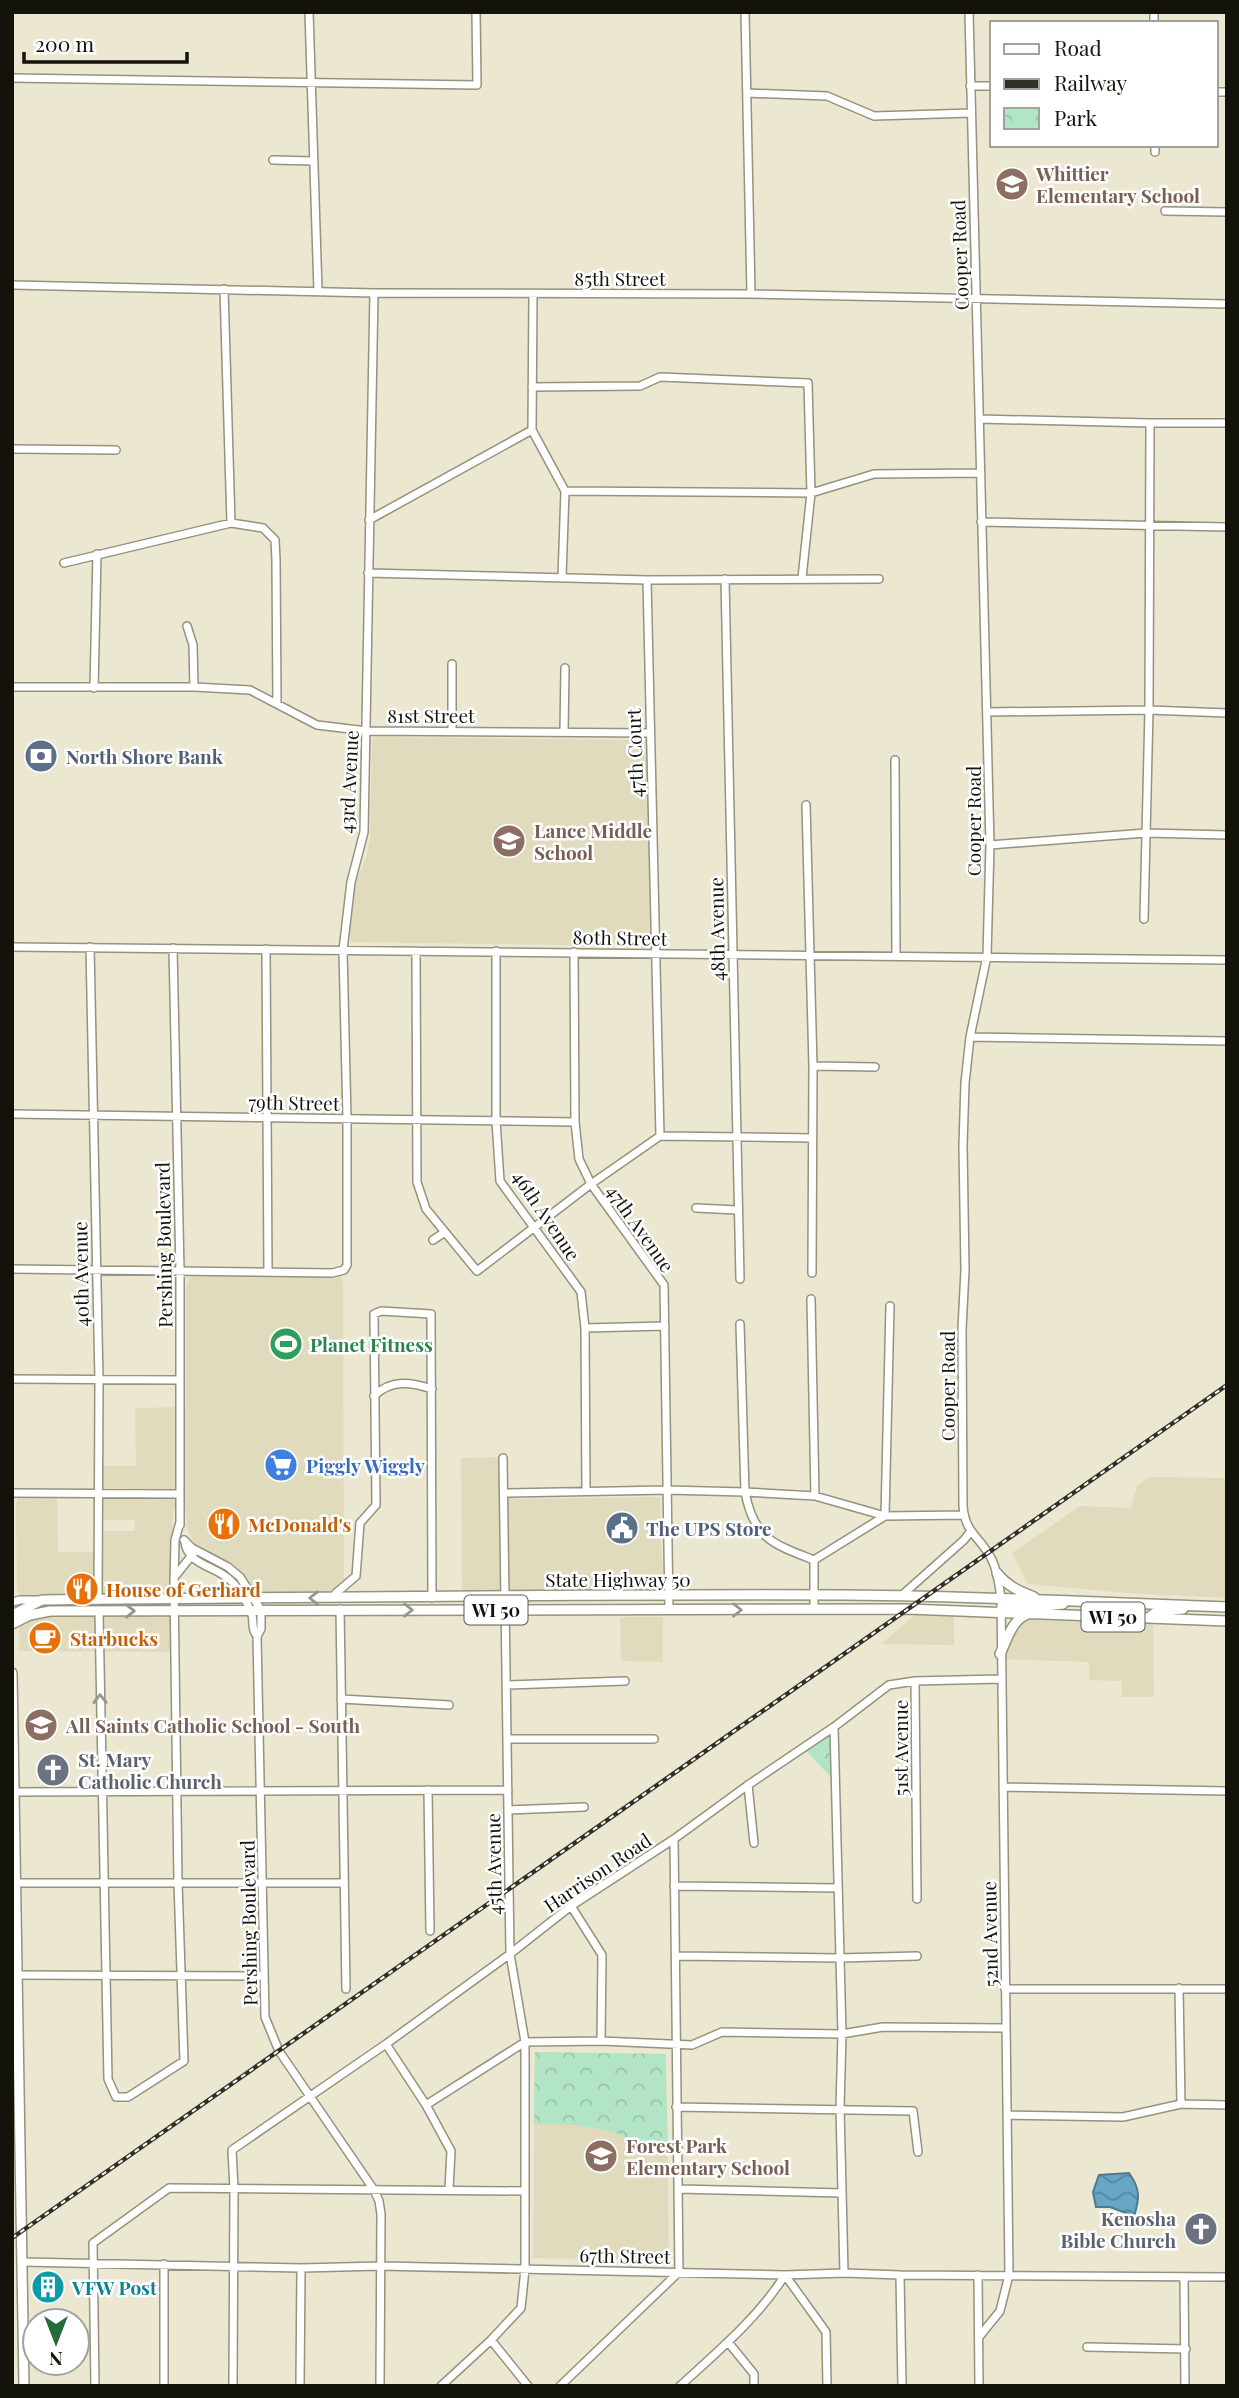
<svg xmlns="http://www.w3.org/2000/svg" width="1239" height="2398" font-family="'Playfair Display',serif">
	<defs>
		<pattern id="park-crowns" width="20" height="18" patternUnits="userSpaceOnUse" patternTransform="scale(1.75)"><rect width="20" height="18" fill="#b2e5c5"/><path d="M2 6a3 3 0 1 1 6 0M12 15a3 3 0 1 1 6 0" fill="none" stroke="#98c4a8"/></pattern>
		<pattern id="water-waves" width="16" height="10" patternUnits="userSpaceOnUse" patternTransform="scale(1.75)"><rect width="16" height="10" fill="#68a6c6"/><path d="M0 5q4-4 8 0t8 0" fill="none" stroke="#54869f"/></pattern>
	</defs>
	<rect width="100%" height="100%" fill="#ebe7d1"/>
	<path fill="#e0dbbd" d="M374,737L645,740L647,745L650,943L644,946L351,942L349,912L354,886L366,858L370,838L372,740Z
		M194,1276H341L343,1282L344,1596L252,1593L247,1584L194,1543L187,1529L186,1510H173L169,1595L21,1597L17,1590L16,1505L19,1496H57L58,1552H101V1531H135V1520H101V1466H136L135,1408L186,1407V1291L189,1278Z
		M506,1457V1487L514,1499L660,1497L663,1589L462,1593L461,1458Z
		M1149,1477L1227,1478V1598L1126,1593L1028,1584L1012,1553L1080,1506L1131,1508L1137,1486Z
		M167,1613L170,1617L171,1652L19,1651V1625L26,1621L43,1615Z
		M916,1614L954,1615V1645L881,1644Z
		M1020,1616L1153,1623L1154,1697H1122V1681L1089,1680V1662L1004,1659L1007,1624L1013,1617Z
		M620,1617H663V1662L621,1661Z
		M535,2052L666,2054L669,2260L533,2258Z"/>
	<path fill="url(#park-crowns)" d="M830,1735L831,1777L805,1750Z
		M535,2052L665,2054L668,2145L635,2144L615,2132L578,2125L534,2124Z"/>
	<path fill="url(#water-waves)" stroke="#4f7a8e" stroke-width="2" d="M1129,2173C1140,2188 1140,2198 1134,2216L1110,2207H1096L1093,2192L1099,2175Z"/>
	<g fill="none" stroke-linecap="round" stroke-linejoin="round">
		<defs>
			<path id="minor" d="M309,12L318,291
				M745,12L751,294
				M969,12L990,845L987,956L970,1037L965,1083L963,1145L965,1270L962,1329L963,1506C965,1534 981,1537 992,1560C998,1572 999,1585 1001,1598L1009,2275L1000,2311L979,2337
				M1154,23V12
				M12,78L477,85L476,12
				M970,86H992
				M1216,92H1227
				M747,93L827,96L874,116L971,113
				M1155,145V152
				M273,160L313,161
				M1165,211L1227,212
				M12,285L374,293L751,294L1227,304
				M224,289L231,523
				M533,294L532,430L565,491L562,577
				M532,387L640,386L660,377L808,383L811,493L802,578
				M980,419L1150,423H1227
				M12,449L116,450
				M565,491L811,493L874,474L981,473
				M369,520L532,430
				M981,522L1227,527
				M64,563L231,523L263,528L275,540L276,560L277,704
				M368,573L647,580L879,579
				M725,579L740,1279
				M647,580L660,1136
				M187,626L193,645L194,687
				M452,664V730
				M12,687H194L250,690L317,725L367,731L649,733
				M94,688L97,554
				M987,712L1149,710L1227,713
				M564,732L565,668
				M895,760L896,956
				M806,805L813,1066L812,1273
				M990,845L1146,833L1227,835
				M1144,919L1149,710L1150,423
				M12,947L1227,960
				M90,947L99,1380L98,1600
				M173,948L180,1270V1525
				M266,949L268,1272
				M416,951L417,1182L426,1209L477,1271L591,1184L660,1136
				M496,951V1121L500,1181L581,1292L585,1328L586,1491
				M574,952L575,1122L579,1159L591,1184L664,1285L669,1610
				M970,1037L1227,1041
				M813,1066L875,1067
				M12,1114L575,1122
				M660,1136L812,1138
				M696,1208L737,1210
				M433,1240L445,1232
				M12,1269L332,1273L344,1270L347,1265V1119L343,950L351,882L364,832L374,293
				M811,1299L815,1496
				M740,1324L745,1492C754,1539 773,1544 814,1560L885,1516L890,1306
				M585,1328L665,1326
				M12,1379L180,1380
				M374,1396C391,1379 411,1382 432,1389
				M12,1493L180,1494
				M504,1493L667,1490L745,1492L815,1496L885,1516L964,1515
				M184,1540L192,1548L228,1567L240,1577L261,1610V1629L257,1636L265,2017L279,2051L374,2190L379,2201L381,2214L380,2386
				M185,1543C189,1566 217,1566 231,1581C240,1589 248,1603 252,1615C254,1623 251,1629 257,1636
				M176,1575L193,1554
				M336,1593L356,1576L360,1523L376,1505L374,1314L381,1311L431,1314L432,1598
				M901,1596L964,1540L970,1532
				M12,1602L20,1600H41
				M340,1609L346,1989
				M814,1609V1560
				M99,1612L108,2079L116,2097H128L184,2061L178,1882L174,1584L175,1540L180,1522
				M915,1681L917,1899
				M506,1685L625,1681
				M341,1699L449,1705
				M834,1727L842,2034L840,2108L844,2273
				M507,1739H654
				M748,1785L754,1843
				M1003,1787L1227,1791
				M428,1790L430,1931
				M12,1792L508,1790
				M508,1810L584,1807
				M13,1883H344
				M674,1886L837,1888
				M571,1906L602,1955L601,2041
				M676,1956L839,1958L917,1956
				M12,1975L263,1976
				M1179,1988L1181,2104
				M1005,1989H1227
				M386,2044L426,2105L451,2151L449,2189
				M426,2105L525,2042L601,2041L692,2045L722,2032L842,2034L883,2027L1006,2028
				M676,2107L913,2111L918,2152
				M1008,2115L1123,2117L1181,2104L1227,2105
				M678,2189L842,2193
				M23,2262L301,2268L381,2266L785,2275L844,2273L900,2275L1227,2277
				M164,2264V2386
				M900,2275L902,2386
				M978,2275L979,2386
				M1184,2277L1185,2386
				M491,2340L528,2386
				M728,2342L754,2374V2386
				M1087,2347L1186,2349
				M95,2386L93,2243L169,2188L524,2191
				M233,2386L234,2189L232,2150L386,2044L510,1954L571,1906L674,1839L748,1785L834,1727L889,1685L915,1681L1000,1679
				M300,2386L301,2268
				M441,2386L491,2340L521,2308L525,2269V2042L510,1954L503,1458
				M560,2386L679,2272L674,1839
				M680,2386C717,2352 758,2318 785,2275L826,2332L827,2386"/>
			<path id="major" d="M997,1573C1007,1586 1019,1591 1034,1597
				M1000,1611L1006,1605L1045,1606L1063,1604
				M12,1615L42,1600C310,1597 578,1594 846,1595C973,1596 1100,1602 1227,1607
				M1148,1618L1156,1612L1183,1609
				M12,1624L30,1615L50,1611L908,1609L1227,1621
				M1000,1654C1007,1640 1012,1619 1028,1614
				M12,1673L24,2386"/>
		</defs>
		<use href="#minor" stroke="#95927d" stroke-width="10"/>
		<use href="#major" stroke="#95927d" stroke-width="12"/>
		<use href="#minor" stroke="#fff" stroke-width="7"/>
		<use href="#major" stroke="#fff" stroke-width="9"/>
		<defs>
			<path id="rail" d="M12,2238L1227,1385"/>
		</defs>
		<use href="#rail" stroke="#323026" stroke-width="4.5"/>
		<use href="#rail" stroke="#fff" stroke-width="2" stroke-dasharray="5" stroke-linecap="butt"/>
	</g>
	<defs><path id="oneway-chevron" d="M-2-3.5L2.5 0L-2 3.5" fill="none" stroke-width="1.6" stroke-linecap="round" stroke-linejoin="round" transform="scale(1.75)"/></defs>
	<g stroke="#959591">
		<use href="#oneway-chevron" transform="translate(314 1598) rotate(180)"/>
		<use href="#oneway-chevron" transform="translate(408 1610)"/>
		<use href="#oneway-chevron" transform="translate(737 1610)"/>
		<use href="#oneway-chevron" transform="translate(130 1611) rotate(-1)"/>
		<use href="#oneway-chevron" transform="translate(100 1699) rotate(-91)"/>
	</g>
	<defs>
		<symbol id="school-disc" viewBox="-11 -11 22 22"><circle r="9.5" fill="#8d6e63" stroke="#fff"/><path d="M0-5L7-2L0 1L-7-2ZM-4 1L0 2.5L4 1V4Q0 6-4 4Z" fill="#fff"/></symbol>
		<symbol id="bank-disc" viewBox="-11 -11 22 22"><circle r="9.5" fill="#5c6f8a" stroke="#fff"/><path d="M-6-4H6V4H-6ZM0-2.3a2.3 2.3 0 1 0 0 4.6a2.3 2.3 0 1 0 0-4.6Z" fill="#fff"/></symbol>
		<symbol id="stadium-disc" viewBox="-11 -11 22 22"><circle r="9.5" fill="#2e9e5b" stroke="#fff"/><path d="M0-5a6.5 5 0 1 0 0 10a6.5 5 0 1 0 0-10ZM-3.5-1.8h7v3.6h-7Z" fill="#fff"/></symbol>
		<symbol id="supermarket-disc" viewBox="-11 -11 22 22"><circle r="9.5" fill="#3f7fe0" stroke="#fff"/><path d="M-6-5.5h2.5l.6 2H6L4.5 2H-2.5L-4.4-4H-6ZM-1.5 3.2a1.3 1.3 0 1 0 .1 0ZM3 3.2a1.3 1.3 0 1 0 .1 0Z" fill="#fff"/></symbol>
		<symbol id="restaurant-disc" viewBox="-11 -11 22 22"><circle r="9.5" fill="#e8710a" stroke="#fff"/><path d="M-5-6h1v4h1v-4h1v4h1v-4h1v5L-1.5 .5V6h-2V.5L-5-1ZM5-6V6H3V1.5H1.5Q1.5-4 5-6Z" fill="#fff"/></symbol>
		<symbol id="civic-disc" viewBox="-11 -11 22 22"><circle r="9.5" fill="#5c6f8a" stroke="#fff"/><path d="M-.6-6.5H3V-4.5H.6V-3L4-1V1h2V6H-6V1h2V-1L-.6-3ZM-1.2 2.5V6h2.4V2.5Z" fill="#fff"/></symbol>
		<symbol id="cafe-disc" viewBox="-11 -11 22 22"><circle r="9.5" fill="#e8710a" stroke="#fff"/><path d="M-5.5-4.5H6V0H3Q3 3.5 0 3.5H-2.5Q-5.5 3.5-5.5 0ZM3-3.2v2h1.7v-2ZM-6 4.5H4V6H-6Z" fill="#fff"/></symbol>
		<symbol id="church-disc" viewBox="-11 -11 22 22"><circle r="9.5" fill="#6b7280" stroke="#fff"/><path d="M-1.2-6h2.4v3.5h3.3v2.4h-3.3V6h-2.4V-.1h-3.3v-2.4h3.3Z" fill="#fff"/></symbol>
		<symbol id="building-disc" viewBox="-11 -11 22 22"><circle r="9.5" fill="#0f9aa8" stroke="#fff"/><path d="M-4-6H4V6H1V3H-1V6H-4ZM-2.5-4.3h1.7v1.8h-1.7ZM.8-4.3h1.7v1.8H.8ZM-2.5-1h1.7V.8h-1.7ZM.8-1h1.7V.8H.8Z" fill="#fff"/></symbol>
	</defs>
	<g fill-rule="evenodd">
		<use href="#school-disc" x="993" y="165" width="38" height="38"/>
		<use href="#bank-disc" x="22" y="737" width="38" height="38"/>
		<use href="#school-disc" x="490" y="822" width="38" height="38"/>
		<use href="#stadium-disc" x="267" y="1325" width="38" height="38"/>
		<use href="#supermarket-disc" x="262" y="1446" width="38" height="38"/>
		<use href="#restaurant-disc" x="205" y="1505" width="38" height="38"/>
		<use href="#civic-disc" x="603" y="1509" width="38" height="38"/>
		<use href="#restaurant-disc" x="63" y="1570" width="38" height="38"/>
		<use href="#cafe-disc" x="26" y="1619" width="38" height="38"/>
		<use href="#school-disc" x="22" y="1706" width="38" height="38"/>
		<use href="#church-disc" x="34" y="1751" width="38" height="38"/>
		<use href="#school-disc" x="582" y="2137" width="38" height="38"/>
		<use href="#church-disc" x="1182" y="2210" width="38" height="38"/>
		<use href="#building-disc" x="29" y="2268" width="38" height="38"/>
	</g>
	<g text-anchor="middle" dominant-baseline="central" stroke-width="5" stroke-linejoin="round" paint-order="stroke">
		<g fill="#fff" stroke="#5a5a54" stroke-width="2">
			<rect x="464.5" y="1595.5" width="63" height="29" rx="5"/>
			<rect x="1081.5" y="1602.5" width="63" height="29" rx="5"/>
		</g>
		<g font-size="18" font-weight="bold" fill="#14130b">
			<text x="496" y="1610">WI 50</text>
			<text x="1113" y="1617">WI 50</text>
		</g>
		<g font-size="19" font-weight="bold" fill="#785e54" stroke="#fff" text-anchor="start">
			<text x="1036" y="173">Whittier<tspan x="1036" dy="22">Elementary School</tspan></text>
			<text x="534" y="830">Lance Middle<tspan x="534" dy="22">School</tspan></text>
			<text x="66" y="1725">All Saints Catholic School - South</text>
			<text x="626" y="2145">Forest Park<tspan x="626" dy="22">Elementary School</tspan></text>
		</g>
		<g font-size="19" fill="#14130b" stroke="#fff">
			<text transform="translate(959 255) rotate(-92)">Cooper Road</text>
			<text x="620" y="278">85th Street</text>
			<text x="431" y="715">81st Street</text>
			<text transform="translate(634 753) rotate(-92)">47th Court</text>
			<text transform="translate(348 782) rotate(-87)">43rd Avenue</text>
			<text transform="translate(973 821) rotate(-90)">Cooper Road</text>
			<text transform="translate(716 929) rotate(-91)">48th Avenue</text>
			<text transform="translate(620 937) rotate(1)">80th Street</text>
			<text transform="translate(294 1102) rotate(1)">79th Street</text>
			<text transform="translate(547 1215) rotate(56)">46th Avenue</text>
			<text transform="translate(641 1228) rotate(55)">47th Avenue</text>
			<text transform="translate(163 1245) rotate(-91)">Pershing Boulevard</text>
			<text transform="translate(80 1274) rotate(-91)">40th Avenue</text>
			<text transform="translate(947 1386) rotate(-90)">Cooper Road</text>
			<text x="618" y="1579">State Highway 50</text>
			<text transform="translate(900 1748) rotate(-90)">51st Avenue</text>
			<text transform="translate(493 1864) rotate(-91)">45th Avenue</text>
			<text transform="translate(597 1872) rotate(-34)">Harrison Road</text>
			<text transform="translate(248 1923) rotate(-91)">Pershing Boulevard</text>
			<text transform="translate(989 1934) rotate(-91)">52nd Avenue</text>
			<text transform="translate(625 2255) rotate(1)">67th Street</text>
		</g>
		<g font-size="19" font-weight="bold" fill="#4e5e75" stroke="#fff" text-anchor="start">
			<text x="66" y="756">North Shore Bank</text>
			<text x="646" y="1528">The UPS Store</text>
		</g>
		<g font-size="19" font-weight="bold" fill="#27864d" stroke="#fff" text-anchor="start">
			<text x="310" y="1344">Planet Fitness</text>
		</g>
		<g font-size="19" font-weight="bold" fill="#366cbe" stroke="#fff" text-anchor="start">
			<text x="306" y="1465">Piggly Wiggly</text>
		</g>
		<g font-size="19" font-weight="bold" fill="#c56008" stroke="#fff" text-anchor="start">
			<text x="248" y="1524">McDonald's</text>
			<text x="106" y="1589">House of Gerhard</text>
			<text x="70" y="1638">Starbucks</text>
		</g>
		<g font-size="19" font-weight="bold" fill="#5b616d" stroke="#fff" text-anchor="start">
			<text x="78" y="1759">St. Mary<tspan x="78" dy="22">Catholic Church</tspan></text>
			<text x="1176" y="2218" text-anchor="end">Kenosha<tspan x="1176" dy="22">Bible Church</tspan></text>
		</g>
		<g font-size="19" font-weight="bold" fill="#0d838f" stroke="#fff" text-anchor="start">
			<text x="72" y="2287">VFW Post</text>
		</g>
	</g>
	<rect width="1239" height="2398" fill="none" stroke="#14130b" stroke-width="28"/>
	<rect x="990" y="21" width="228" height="126" fill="#ffffff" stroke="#a1a19d" stroke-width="2"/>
	<rect x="1004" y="44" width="35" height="10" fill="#ffffff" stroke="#a1a19d" stroke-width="2"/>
	<text x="1054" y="56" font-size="21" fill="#14130b">Road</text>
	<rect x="1004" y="79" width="35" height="10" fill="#323026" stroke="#a1a19d" stroke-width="2"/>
	<text x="1054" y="91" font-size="21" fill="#14130b">Railway</text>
	<rect x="1004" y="108" width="35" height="21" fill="url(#park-crowns)" stroke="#a1a19d" stroke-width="2"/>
	<text x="1054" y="126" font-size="21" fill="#14130b">Park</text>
	<g transform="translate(56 2342) rotate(180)"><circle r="33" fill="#ffffff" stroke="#a1a19d" stroke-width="2"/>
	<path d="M0-5L12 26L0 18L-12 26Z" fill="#246c3a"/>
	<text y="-10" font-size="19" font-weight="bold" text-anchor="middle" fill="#14130b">N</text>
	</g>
	<path d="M24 52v10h163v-10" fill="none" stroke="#14130b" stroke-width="3.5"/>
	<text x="35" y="52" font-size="21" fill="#14130b" stroke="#ffffff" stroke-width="5" paint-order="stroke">200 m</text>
</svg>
